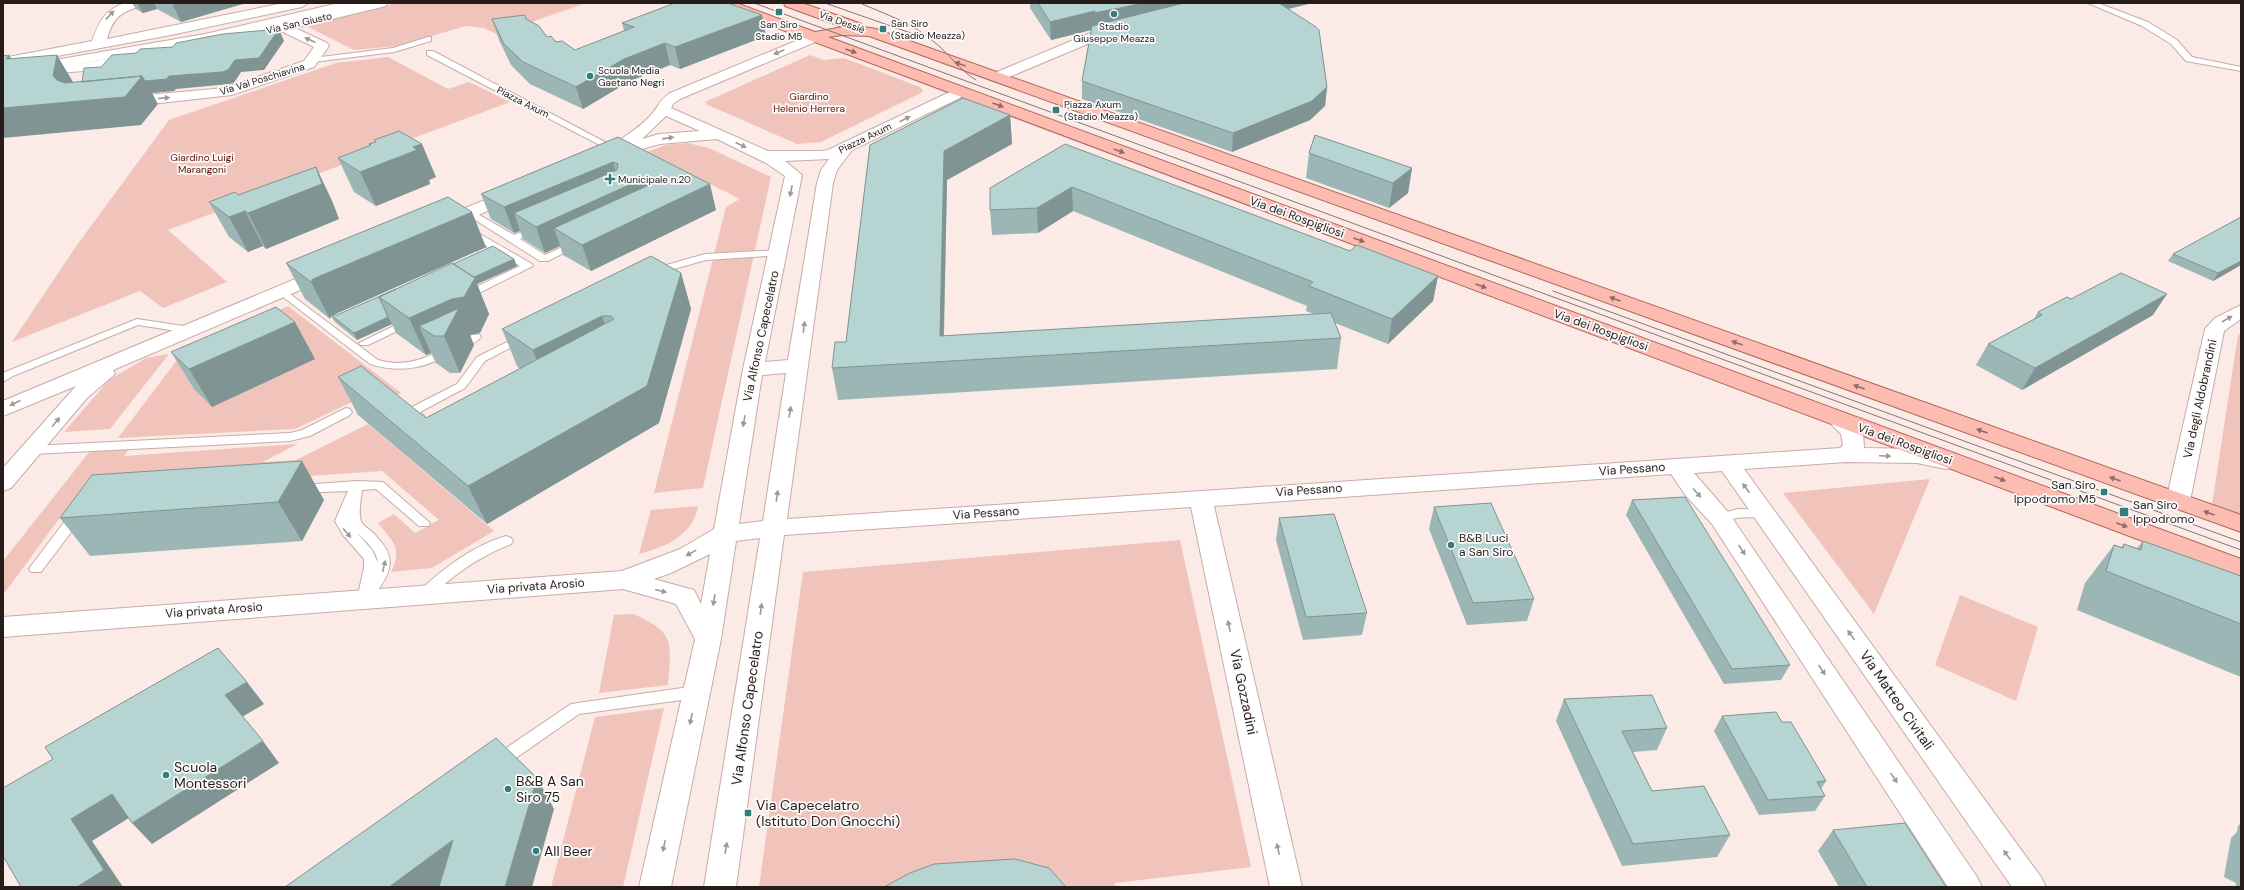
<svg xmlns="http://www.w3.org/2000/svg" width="2244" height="890" font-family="'DM Sans',sans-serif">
	<rect width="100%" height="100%" fill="#fbeae6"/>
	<path fill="#f1c4bb" d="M396,3H586L497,34L484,28L466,26L397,46L354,50L306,26Z
		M810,55L824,60L844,58L920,87L923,90L921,93L821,142L797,144L708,105L705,102Z
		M388,57L448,89L469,82L510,102L168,230L227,282L163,308L140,291L12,342L77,245L169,120L336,63Z
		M688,143L709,148L771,177L703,488L654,493L726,207L740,199L646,152L666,145Z
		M288,306L401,393L381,403L369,394L295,429L118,438L183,352Z
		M2241,333V516L2212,505L2238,335Z
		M169,354L110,429L64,432L109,380L146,358Z
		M368,424L494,531L432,568L391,572C403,548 393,542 378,523L394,514L415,533L439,520L382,471L79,492L3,595V561L90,451L129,449L124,456L297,444L263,462L296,460Z
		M1930,479L1874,614L1783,493Z
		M698,506C693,536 665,547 639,554L651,510Z
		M1180,540L1251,867L1115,883V887H759L803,572Z
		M1960,595L2038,627L2016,701L1935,665Z
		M633,614C676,632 671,643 668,685L599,693L614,615Z
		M664,708L623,887H551L595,717Z"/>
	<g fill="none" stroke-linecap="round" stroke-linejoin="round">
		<defs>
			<path id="service" d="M2088,3H2098L2148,22L2177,40L2192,57L2241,67V71L2186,61L2171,44L2142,26Z
				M428,37H431V41L394,52L313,62L309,60L313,58L393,48Z
				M427,51H433L620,150L613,152L427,55Z
				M469,209L514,235L534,227H540V231L520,239L545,255L573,242H579L581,244L548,261H540L466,214V210Z
				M468,227L532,264L533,266L469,298H461L460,296L461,294L520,266L495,251L481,256L478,255V251L488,247L465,232V228Z
				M778,250L783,253L781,255L706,260L656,274L651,271L652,269L705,254Z
				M282,288L378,360C407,369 431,356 457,342C464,339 472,333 480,335L481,337C477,343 467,346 460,350C428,366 405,375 370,364L278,293L277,291L278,289Z
				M137,319L190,327L195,330L190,333L138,325L13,376L3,382V373L5,372Z
				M408,319L413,322L412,324L368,345H360L359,343Z
				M523,334L527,335L528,337L527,339L485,361L465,388L420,412L427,419L425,422C418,424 410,418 406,412L408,409L457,384L477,357Z
				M346,408L350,409L352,412L350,415L310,436L290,441L32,454L26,450L32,446L290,433L302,430Z
				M357,481L383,482L430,523L429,526H419L376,489L362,490C361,500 358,512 361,521C363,526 368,528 372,532C396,555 394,568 376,593C371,600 368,605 359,603L357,599L364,568V559L343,535L335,521L348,491L301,493L295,489L301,485ZM357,533C366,541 377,551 378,563L372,550Z
				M1738,509L1770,510L1771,513L1770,516C1759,519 1748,516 1737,518C1730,519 1723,523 1715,521L1714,518L1715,515Z
				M76,512L81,513L82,516L81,519L41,572H31L29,569L31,566L71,513Z
				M506,536L511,538L513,541L511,544C483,555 460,570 439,589C433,595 429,600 420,598L418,594L420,590C446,567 472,546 506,536Z
				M696,686L701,688L703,692L701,696L696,698L579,714L503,767L498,769L493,767L490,762L493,757L571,704Z"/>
			<path id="minor" d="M125,3H145C143,7 139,7 135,8C117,14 112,22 107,39L284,3H308L302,7L171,35L3,66V58L92,41C99,22 104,10 125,3Z
				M365,3H387L386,6L295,28L327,43L329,46L314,67L232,95L124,107L119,105L116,102L119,99L124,97L225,88L304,61L314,47L281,31L243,40L236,36L238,33Z
				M1119,27L1124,28L1126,31L1124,34L1097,40L1002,80H992L990,77L992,74L1088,34Z
				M815,33L820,34L822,37L820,40L680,99L673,104L671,108L768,151H821L828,150L956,89H966L968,92L966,95L852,150L837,170L833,183L787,519L1840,448L1843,445L1841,434L1825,418L1828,413C1842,409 1855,419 1863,431L1864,448L1917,449L1954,457L1957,462L1954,467L1946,469L1917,463L1846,462L1744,469L2041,877L2046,887H2012L1722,471L1694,473L1728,512L1977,877L1982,887H1948L1712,524L1686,496L1671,474L1214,506L1302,887H1270L1191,507L784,535L736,887H704L760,538L736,541L721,639L671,887H639L695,639L676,604L623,589L3,637V617L622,571L680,549L714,529L743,369L785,176L766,163L717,139L660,144L606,159L600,157L598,154L600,151L620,145L618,143L620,140C631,132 641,126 650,116C658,108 660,99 670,93ZM666,116L700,131L659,134L642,139ZM829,159L821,170L817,183L788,360L765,362L802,175L785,161ZM786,373L763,521L739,524L762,375ZM710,554L701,604L694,590L654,579L671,573Z
				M135,54L142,58L140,61L84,71L3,77V69L84,63Z
				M512,189L518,190L520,194L518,198L450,227H438L435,223L438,219Z
				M324,267L331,269L333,273L331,277L113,370L115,374L87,398L11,488L3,491V468L76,386L3,416V401Z
				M2241,305V319L2224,331L2190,501L2186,507L2178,509L2170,507L2166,501L2205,329L2215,318Z"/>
			<path id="secondary" d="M339,3H362L356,7L205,42L3,77V69L205,34Z"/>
			<path id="primary" d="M718,3H736L815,32L843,27L785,6L784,3H802L862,24L864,27L876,29L2241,515V532L869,36L842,35L828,37L2241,559V578L719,6Z"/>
		</defs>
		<use href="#service" stroke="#c7aca6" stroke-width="2"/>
		<use href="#minor" stroke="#c7aca6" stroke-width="2"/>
		<use href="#secondary" stroke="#c7aca6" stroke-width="2"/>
		<use href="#primary" stroke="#b0675a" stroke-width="2"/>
		<use href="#service" fill="#fff" fill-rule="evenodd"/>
		<use href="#minor" fill="#fff" fill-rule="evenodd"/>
		<use href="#secondary" fill="#fff" fill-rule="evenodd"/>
		<use href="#primary" fill="#fcbcb1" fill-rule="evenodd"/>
		<path stroke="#847774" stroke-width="1" d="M754,3L2241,550
			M825,3L922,37
			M860,3C885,14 912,23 933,41C949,53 959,70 976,80
			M1553,291L2241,542"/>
	</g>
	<path fill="#9cb6b5" d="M132,3H246L181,22L157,9L143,13L136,9Z
		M1030,3H1312L1288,9L1327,87L1325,106L1310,120L1232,152L1082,99V81L1091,30L1051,40L1030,8Z
		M492,19L547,37L575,50L624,31L622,23L766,36L680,69L670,65L630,81L583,109L530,84L511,65L499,40Z
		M1010,115L1012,144L947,180L944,336L1314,314L1306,311L1307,306L1073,211L1038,233L992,235L990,210L1065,144L1350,251L1438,276L1433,301L1388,344L1335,323L1341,338L1337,369L838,400L832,368L846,342L870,145Z
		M618,137L716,210L591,271L563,255L560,246L545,253L523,239L520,231L514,233L491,219L481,194Z
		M374,140L436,177L429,180L430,184L376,206L354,192L338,158L370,146L369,144L375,142Z
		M1309,153L1412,168L1408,193L1389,208L1306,178Z
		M316,167L332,201L339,219L266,249L263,246L248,252L229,237L209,202L238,195Z
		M486,247L333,315H337L453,264L514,259L517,266L477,284L489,314L480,333L470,335L474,345L460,373H450L436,363L431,353L426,355L396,333L392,324L357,340L335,322L331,316L330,319L305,299L286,263Z
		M2173,254L2241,265L2213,281L2168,261Z
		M681,273L691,309L659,423L487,524L358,415L338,377L426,418L520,369L517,366L502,329Z
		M2071,299L2153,315L2022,390L1976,365L1988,344L2034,319L2038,312Z
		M171,352L315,359L212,407L194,389Z
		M92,475L324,500L302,541L90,556L60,518Z
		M1632,500L1790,665L1781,680L1724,684L1626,515Z
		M1434,507L1534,599L1527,621L1467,625L1429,529Z
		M1279,518L1367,613L1362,635L1303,640L1276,540Z
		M2143,541L2241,576V677L2077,610L2085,583L2114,545L2121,547L2124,544L2137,548Z
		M1564,699L1667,728L1657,750L1633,752L1652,791L1730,835L1717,857L1622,866L1556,721Z
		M1722,716L1782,722L1826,781L1821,789L1825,796L1815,811L1759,815L1714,731Z
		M2241,823V887H2236V883L2224,877L2231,838L2237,832L2238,826Z
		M1833,830L1946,887H1839L1818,851Z"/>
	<path fill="#7f9493" d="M137,3H154L157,9L143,13Z
		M172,3H246L181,22Z
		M1143,3H1215L1095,29L1051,40L1050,22L1095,11Z
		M1269,3H1312L1268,14Z
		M762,15L766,36L680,69L675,47Z
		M279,29L284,41L264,70L241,72L234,83L229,84L176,89L174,91L152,93L158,104L141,125L3,138V108L53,76L57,55L73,82L70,102L142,76H169L235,60Z
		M665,43L670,65L630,81L583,109L576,87L624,59Z
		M9,55L26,83L6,59Z
		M1327,87L1325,106L1310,120L1232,152L1233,133Z
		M1010,115L1012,144L947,180L943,362L940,336L944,151Z
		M422,144L436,177L429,180L430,184L376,206L360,172L413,147Z
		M613,162L620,188L514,213L520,231L514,233L504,207Z
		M316,167L332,201L339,219L266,249L248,213Z
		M1412,168L1408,193L1389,208L1393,183Z
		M645,179L652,205L554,228L560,246L545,253L536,227L640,180Z
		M710,184L716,210L591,271L582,245Z
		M1072,187L1073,211L1038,233L1037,208Z
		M245,211L263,246L248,252L229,217Z
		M472,212L486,247L331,316L330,319L311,282L313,279Z
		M514,259L517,266L477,284L489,314L480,333L470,335L474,345L460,373L444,336L419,326L431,353L426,355L409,318L469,288L400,312Z
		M2241,261V265L2213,281L2218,273Z
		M681,273L691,309L659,423L487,524L468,486Z
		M1438,276L1433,301L1388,344L1392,319Z
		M2167,294L2153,315L2022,390L2035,368Z
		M602,316L614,353L547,388L533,350Z
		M388,317L392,324L357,340L354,333Z
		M295,322L315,359L212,407L189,369Z
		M302,461L324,500L302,541L278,502Z
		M247,682L264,704L242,717L225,695Z
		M263,741L279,763L152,844L132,823Z
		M537,778L554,809L532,887H505Z
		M112,794L132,816L92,841L123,887H77L71,819Z
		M453,840L452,887H389Z"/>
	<path fill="#b5d4d2" stroke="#7f9493" d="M675,3H728L762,15L675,47L665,43L624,59L576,87L523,62L504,44L492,19L525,15L526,19L539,26L547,37L551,36L556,42L562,41L575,50L634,27L622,23Z
		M1038,3H1143L1125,7L1094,13L1095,11L1050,22Z
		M1184,3H1279L1316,27L1319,30L1327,87L1312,101L1233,133L1082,81L1092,26Z
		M279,29L259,58L235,60L228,70L222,72L169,76L167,79L145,81L142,76L82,82L84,68L101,67L112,55L136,53L140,49L173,47L176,43L223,34Z
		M9,55L6,59L57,55L53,76L57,80L65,83L142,76L125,97L3,108V56Z
		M963,98L1010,115L944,151L940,336L1331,313L1341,338L832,368L835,342H846L870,145Z
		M399,131L422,144L413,147L417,150L360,172L338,158L371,145L369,144L376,142L374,140Z
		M1315,135L1412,168L1393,183L1309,153Z
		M618,137L710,184L582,245L554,228L649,185L650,182L645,179L640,180L536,227L514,213L617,170L618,164L613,162L504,207L481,194Z
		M1065,144L1350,251L1357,245L1438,276L1392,319L1309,286L1313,282L1072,187L1037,208L990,210V188Z
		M316,167L322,184L248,213L245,211L229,217L209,202L235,192L238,195Z
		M448,197L472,212L313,279L311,282L286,263Z
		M2241,217V261L2218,273L2173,254Z
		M493,246L514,259L474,277L453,264Z
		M651,256L681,273L647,386L468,486L338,377L361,366L426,418L614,319L611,316H602L533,350L502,329Z
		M452,263L475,278L464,297L452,299L409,318L379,297Z
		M2121,273L2167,294L2035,368L1988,344L2042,315L2038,312L2067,297L2071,299Z
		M396,289L379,297L388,317L354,333L331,315H337Z
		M276,307L295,322L189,369L171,352Z
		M459,308L444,336H434L419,326L433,320Z
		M302,461L278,502L60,518L92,475Z
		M1685,497L1790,665L1732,669L1632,500Z
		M1491,503L1534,599L1473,603L1434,507Z
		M1334,514L1367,613L1306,617L1279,518Z
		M2143,541L2241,576V624L2106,571L2114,545L2123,548L2124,544L2141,550Z
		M218,648L247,682L225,695L263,741L132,823L112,794L71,819L104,870L77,887H21L3,856V788L53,759L45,747Z
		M1652,695L1667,728L1622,731L1652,791L1704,786L1730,835L1633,844L1564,699Z
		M1776,712L1782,722H1791L1826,781L1817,782L1825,796L1768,800L1722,716Z
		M496,738L537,778L505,887H439L453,840L389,887H285Z
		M1905,823L1946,887H1867L1833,830Z
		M1015,859L1049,868L1066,887H884L910,873L934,864Z"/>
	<defs><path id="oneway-solid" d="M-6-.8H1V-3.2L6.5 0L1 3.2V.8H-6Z"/></defs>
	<g fill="#9d9998">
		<use href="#oneway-solid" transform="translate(110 15) rotate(-47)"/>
		<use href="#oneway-solid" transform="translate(310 40) rotate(-155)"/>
		<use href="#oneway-solid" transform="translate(779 52) rotate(157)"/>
		<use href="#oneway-solid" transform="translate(164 98) rotate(-5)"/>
		<use href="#oneway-solid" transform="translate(905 119) rotate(-27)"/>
		<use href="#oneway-solid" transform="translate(668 138) rotate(-8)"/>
		<use href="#oneway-solid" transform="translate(741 145) rotate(25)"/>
		<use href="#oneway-solid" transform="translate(791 191) rotate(102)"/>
		<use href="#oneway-solid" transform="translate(2227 319) rotate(-30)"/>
		<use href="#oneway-solid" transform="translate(804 327) rotate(-82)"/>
		<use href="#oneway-solid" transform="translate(15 403) rotate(155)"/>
		<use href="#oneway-solid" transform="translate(790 412) rotate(-81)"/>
		<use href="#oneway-solid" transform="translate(744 421) rotate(100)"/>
		<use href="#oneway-solid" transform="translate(56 422) rotate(-50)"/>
		<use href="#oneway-solid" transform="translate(1885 456) rotate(2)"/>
		<use href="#oneway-solid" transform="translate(1746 488) rotate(-126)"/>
		<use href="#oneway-solid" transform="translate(1697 493) rotate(48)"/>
		<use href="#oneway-solid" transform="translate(777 496) rotate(-82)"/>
		<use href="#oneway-solid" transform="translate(347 533) rotate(49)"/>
		<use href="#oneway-solid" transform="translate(1742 550) rotate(56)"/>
		<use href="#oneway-solid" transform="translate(691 553) rotate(151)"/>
		<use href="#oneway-solid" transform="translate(384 566) rotate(-77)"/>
		<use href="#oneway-solid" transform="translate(661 591) rotate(14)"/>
		<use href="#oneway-solid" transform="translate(714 600) rotate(99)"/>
		<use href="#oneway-solid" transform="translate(761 609) rotate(-82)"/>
		<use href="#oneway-solid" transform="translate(1229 626) rotate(-102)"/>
		<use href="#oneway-solid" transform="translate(1851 635) rotate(-125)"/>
		<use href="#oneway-solid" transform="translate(1822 670) rotate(56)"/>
		<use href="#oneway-solid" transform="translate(691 719) rotate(102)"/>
		<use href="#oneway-solid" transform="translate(1894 778) rotate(56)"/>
		<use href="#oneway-solid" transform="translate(664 846) rotate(102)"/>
		<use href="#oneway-solid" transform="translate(726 848) rotate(-81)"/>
		<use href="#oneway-solid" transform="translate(1278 849) rotate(-102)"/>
		<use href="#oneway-solid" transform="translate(2007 855) rotate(-125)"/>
	</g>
	<g fill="#916c66">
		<use href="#oneway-solid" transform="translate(851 51) rotate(20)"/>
		<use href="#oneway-solid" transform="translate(960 64) rotate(-160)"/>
		<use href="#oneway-solid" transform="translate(998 105) rotate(20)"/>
		<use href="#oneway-solid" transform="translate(1119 151) rotate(20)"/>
		<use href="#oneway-solid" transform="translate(1359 240) rotate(20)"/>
		<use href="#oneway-solid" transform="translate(1481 286) rotate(20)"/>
		<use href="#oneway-solid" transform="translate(1615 299) rotate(-160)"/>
		<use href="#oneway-solid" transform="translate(1737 343) rotate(-160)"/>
		<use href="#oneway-solid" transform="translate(1859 387) rotate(-160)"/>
		<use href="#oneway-solid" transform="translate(1982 431) rotate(-160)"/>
		<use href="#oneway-solid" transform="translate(2000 479) rotate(21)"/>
		<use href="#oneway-solid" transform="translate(2115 479) rotate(-160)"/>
		<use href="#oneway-solid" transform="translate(2209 513) rotate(-160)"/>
		<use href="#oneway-solid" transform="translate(2122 525) rotate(20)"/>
	</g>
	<g fill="#357d79" stroke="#fbfbfb" stroke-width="1.5">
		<rect x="775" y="8" width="8" height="8" rx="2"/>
		<circle cx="1114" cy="14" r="4"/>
		<rect x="879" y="25" width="8" height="8" rx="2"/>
		<circle cx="590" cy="76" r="4"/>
		<rect x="1052" y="106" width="8" height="8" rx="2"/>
		<path d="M608 173h4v4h4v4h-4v4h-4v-4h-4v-4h4z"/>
		<rect x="2100" y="488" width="8" height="8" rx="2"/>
		<rect x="2119" y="507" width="10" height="10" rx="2"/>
		<circle cx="1451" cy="545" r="4"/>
		<circle cx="166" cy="775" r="4"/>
		<circle cx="508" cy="789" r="4"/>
		<rect x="744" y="809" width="8" height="8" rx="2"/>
		<circle cx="536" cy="851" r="4"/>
	</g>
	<g text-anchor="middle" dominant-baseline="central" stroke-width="3.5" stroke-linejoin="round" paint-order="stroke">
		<g font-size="10" fill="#261c1a" stroke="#fbfbfb">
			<text transform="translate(842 22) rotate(20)">Via Dessiè</text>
			<text transform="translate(299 23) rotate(-13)">Via San Giusto</text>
			<text transform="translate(262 79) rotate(-17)">Via Val Poschiavina</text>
			<text transform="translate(523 102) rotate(27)">Piazza Axum</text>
			<text transform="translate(865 138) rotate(-26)">Piazza Axum</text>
		</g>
		<g font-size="10" fill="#261c1a" stroke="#fbfbfb" text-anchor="start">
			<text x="891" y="23">San Siro<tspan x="891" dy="12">(Stadio Meazza)</tspan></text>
			<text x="779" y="24" text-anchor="middle">San Siro<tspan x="779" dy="12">Stadio M5</tspan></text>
			<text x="1114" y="26" text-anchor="middle">Stadio<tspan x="1114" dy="12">Giuseppe Meazza</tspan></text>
			<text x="598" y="70">Scuola Media<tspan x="598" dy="12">Gaetano Negri</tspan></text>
			<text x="1064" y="104">Piazza Axum<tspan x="1064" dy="12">(Stadio Meazza)</tspan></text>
			<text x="618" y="179">Municipale n.20</text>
		</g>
		<g font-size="10" fill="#620f05" stroke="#fbfbfb">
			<text x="809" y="96">Giardino<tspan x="809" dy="12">Helenio Herrera</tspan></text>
			<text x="202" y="157">Giardino Luigi<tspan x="202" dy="12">Marangoni</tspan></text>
		</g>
		<g font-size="12" fill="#261c1a" stroke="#fbfbfb">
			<text transform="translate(1297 217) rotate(20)">Via dei Rospigliosi</text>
			<text transform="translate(1601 330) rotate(20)">Via dei Rospigliosi</text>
			<text transform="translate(761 336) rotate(-78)">Via Alfonso Capecelatro</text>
			<text transform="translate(2200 399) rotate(-78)">Via degli Aldobrandini</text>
			<text transform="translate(1905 444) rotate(20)">Via dei Rospigliosi</text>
			<text transform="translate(1632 469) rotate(-4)">Via Pessano</text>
			<text transform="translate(1309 490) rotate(-4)">Via Pessano</text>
			<text transform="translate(986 513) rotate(-4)">Via Pessano</text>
			<text transform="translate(536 586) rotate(-4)">Via privata Arosio</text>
			<text transform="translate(214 610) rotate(-4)">Via privata Arosio</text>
		</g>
		<g font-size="12" fill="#261c1a" stroke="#fbfbfb" text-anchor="start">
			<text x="2096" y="485" text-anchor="end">San Siro<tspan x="2096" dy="14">Ippodromo M5</tspan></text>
			<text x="2133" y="505">San Siro<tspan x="2133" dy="14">Ippodromo</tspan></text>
			<text x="1459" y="538">B&amp;B Luci<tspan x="1459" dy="14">a San Siro</tspan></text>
		</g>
		<g font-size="14" fill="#261c1a" stroke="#fbfbfb">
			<text transform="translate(1244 692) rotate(78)">Via Gozzadini</text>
			<text transform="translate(1897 700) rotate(55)">Via Matteo Civitali</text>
			<text transform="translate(747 708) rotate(-82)">Via Alfonso Capecelatro</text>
		</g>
		<g font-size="14" fill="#261c1a" stroke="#fbfbfb" text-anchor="start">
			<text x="174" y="767">Scuola<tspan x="174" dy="16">Montessori</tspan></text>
			<text x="516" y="781">B&amp;B A San<tspan x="516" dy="16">Siro 75</tspan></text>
			<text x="756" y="805">Via Capecelatro<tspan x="756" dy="16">(Istituto Don Gnocchi)</tspan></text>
			<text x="544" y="851">All Beer</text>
		</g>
	</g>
	<rect width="2244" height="890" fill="none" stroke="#261c1a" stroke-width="8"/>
</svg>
